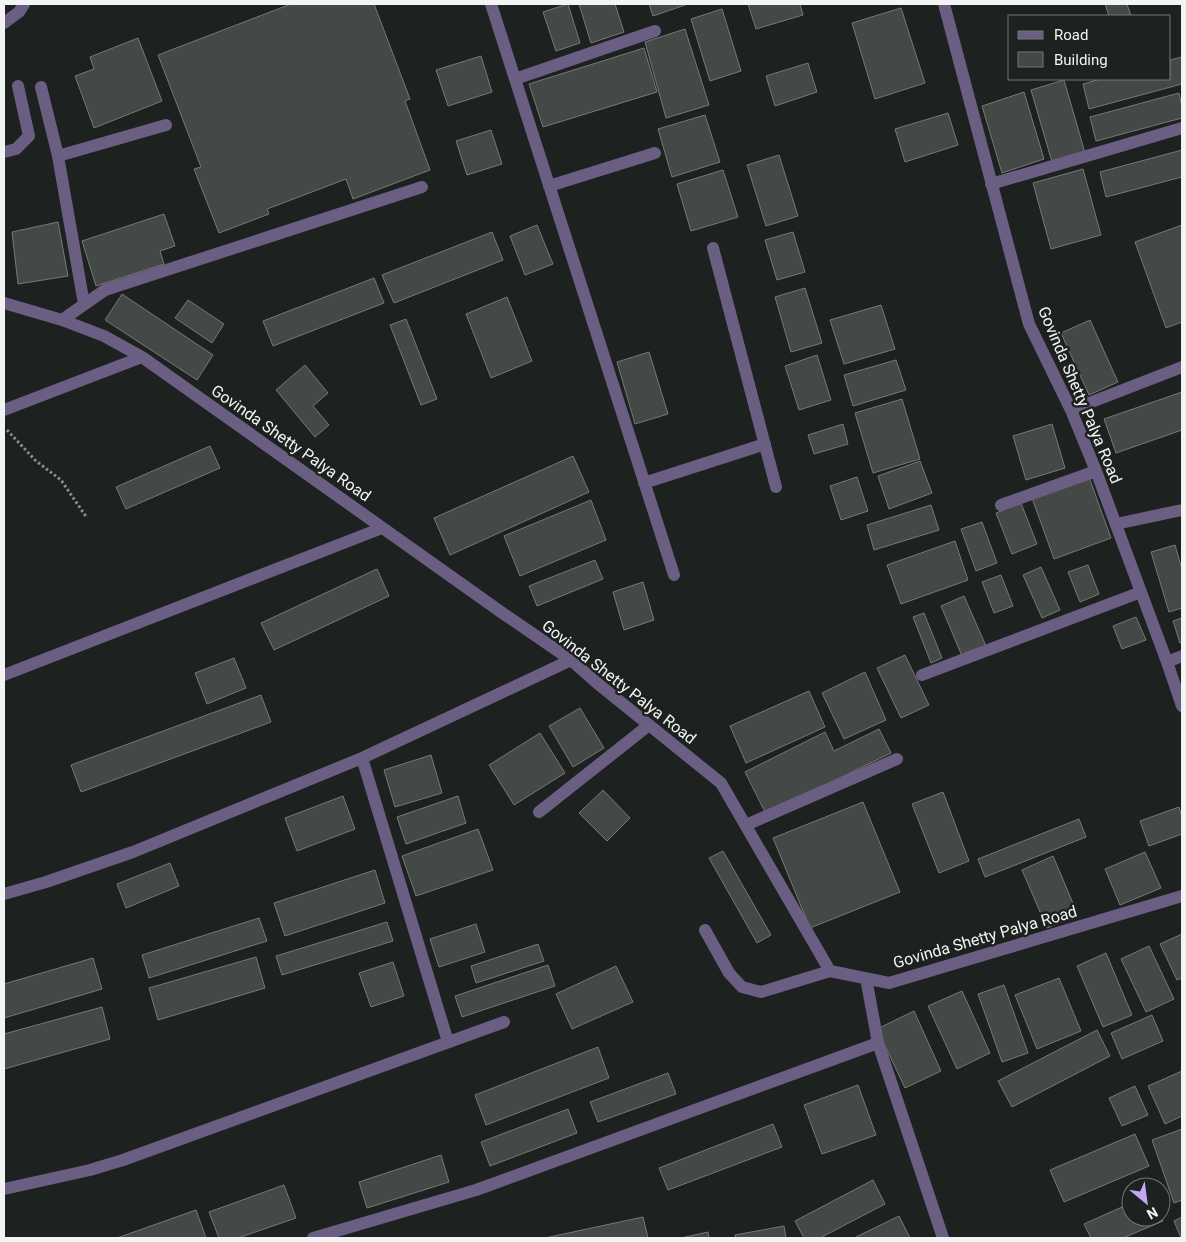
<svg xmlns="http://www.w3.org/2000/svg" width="1186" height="1242" font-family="Roboto,sans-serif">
	<rect width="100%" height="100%" fill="#1d211f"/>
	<path fill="#444947" stroke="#747a77" d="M291,4H374L410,99L405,101L430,170L353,199L346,179L267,209L269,214L219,233L194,169L201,167L158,55Z
		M568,4L580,43L556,51L543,12Z
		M579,4H615L624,32L591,43Z
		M649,4H688L653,16Z
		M748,4H800L803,15L756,29Z
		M1105,4H1127L1131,16H1109Z
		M901,8L925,83L875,99L852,23Z
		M722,9L741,71L710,81L691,19Z
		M685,29L709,105L666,118L645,42Z
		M138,38L162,101L94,128L75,76L94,69L90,57Z
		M644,48L657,92L543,127L529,84Z
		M481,56L492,92L448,106L436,70Z
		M1182,57V84L1089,109L1083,84L1101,79H1170V60Z
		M808,63L817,92L775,106L766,76Z
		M1064,80L1085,153L1052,162L1031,90Z
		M1024,92L1044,159L1002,173L982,106Z
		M1179,93L1182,107V118L1096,141L1090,117Z
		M948,113L958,145L905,162L895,129Z
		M705,115L720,162L672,177L658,129Z
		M491,130L502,164L467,175L456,141Z
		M1182,150V177L1106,197L1100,172Z
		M779,155L798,216L766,226L747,165Z
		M1083,169L1101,235L1051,249L1033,183Z
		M723,170L738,217L691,231L677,184Z
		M164,214L175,246L160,251L164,264L96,286L82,241Z
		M58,222L68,276L18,284L12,232Z
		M537,225L553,264L525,275L510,236Z
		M1182,225V322L1166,328L1135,242Z
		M492,232L503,260L394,303L382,275Z
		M793,232L805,272L777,280L765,240Z
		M374,278L384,303L273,346L263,321Z
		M805,288L822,343L791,352L775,297Z
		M122,294L213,355L197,380L105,320Z
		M507,297L532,361L491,378L466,314Z
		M188,300L224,324L212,343L175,318Z
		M881,305L895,349L844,364L830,320Z
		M406,319L437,399L421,405L390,325Z
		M1090,320L1118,382L1089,395L1061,333Z
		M649,352L668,414L635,424L617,362Z
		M817,355L831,400L799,410L785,366Z
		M896,360L906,390L853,406L844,375Z
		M305,365L328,393L313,406L329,425L315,437L276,390Z
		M1182,392V430L1116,453L1104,419Z
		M902,399L920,459L873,473L855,413Z
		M843,424L848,444L814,454L808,435Z
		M1052,424L1065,468L1026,480L1013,436Z
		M210,446L220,468L126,509L116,487Z
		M573,456L589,492L450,555L434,518Z
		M920,461L932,493L889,509L878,476Z
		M857,477L868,511L841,520L830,486Z
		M1089,477L1111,538L1054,559L1032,498Z
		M591,500L606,540L520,576L504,536Z
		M1021,503L1037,544L1012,554L996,513Z
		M931,505L939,530L874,550L867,525Z
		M982,522L997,563L976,571L961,529Z
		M955,541L968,580L901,604L887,565Z
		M1175,545L1182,569V608L1169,612L1151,552Z
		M595,560L603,579L537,606L529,586Z
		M1088,565L1099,594L1080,602L1068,572Z
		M1041,567L1060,610L1042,618L1023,575Z
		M377,569L389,596L274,650L261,623Z
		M1001,575L1013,606L994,613L982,582Z
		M643,582L654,620L624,630L613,592Z
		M964,596L986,646L962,656L941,606Z
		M924,613L942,658L931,663L913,617Z
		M1136,617L1146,640L1122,649L1113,626Z
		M1182,618V642L1180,643L1173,621Z
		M905,655L929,705L901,718L877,668Z
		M234,658L246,688L207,704L195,673Z
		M865,672L886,720L844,739L822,693Z
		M809,691L825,727L746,763L730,726Z
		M261,695L271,722L81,792L71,765Z
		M580,708L604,748L573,767L549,726Z
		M879,729L891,753L766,814L745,772L825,732L834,751Z
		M540,733L565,773L514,805L489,765Z
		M431,755L442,793L395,807L384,770Z
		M603,790L630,818L607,841L579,813Z
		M943,792L969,861L939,873L912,804Z
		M343,796L355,829L297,851L285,818Z
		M458,796L466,823L406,844L397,817Z
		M863,802L900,892L810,928L773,838Z
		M1179,807L1182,817V834L1149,846L1140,821Z
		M1079,819L1086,837L985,877L978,859Z
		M478,829L493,870L416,896L402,856Z
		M723,851L771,935L757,943L709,858Z
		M1145,852L1161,888L1120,905L1105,869Z
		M1053,856L1078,915L1047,928L1022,870Z
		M170,863L179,886L126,908L117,884Z
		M375,870L385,903L285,936L274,903Z
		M259,918L267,941L149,978L142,955Z
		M387,922L393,941L282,975L276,956Z
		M476,924L485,952L439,967L430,939Z
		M1182,934V978L1177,980L1160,944Z
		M538,944L544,961L476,983L471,966Z
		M1149,946L1174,999L1146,1012L1121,959Z
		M1106,953L1132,1015L1103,1027L1077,966Z
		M256,957L265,988L158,1020L149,988Z
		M93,958L102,989L4,1018V984Z
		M393,962L404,996L371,1007L359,973Z
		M548,965L555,986L462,1017L455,996Z
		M616,966L633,1002L572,1029L556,994Z
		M1059,978L1081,1031L1037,1049L1015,995Z
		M1004,985L1028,1053L1002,1062L978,994Z
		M962,991L990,1053L957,1069L928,1006Z
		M102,1007L110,1039L4,1069V1034Z
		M914,1011L941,1071L905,1088L877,1029Z
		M1152,1015L1163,1041L1122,1059L1111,1033Z
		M1097,1030L1110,1056L1012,1107L998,1081Z
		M598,1047L609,1078L486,1125L475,1095Z
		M1182,1071V1116L1165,1124L1148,1086Z
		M668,1073L676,1094L598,1122L590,1102Z
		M858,1085L876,1135L822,1154L804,1105Z
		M1135,1086L1148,1115L1122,1126L1109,1098Z
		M568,1109L577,1133L490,1166L481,1142Z
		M773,1124L782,1147L668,1190L659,1168Z
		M1182,1129V1200L1174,1203L1152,1140Z
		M1135,1134L1149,1166L1064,1202L1050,1170Z
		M441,1155L449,1182L367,1208L359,1182Z
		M873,1180L885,1204L820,1238H804L795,1221Z
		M284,1185L296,1218L238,1238H219L209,1212Z
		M1131,1203V1217H1161L1163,1221L1123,1238H1091L1084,1224Z
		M196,1210L206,1238H117Z
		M899,1216L910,1238H854Z
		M643,1217L648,1238H545Z
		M1182,1217V1238H1181L1174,1221Z
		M784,1226L786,1238H736L735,1235Z
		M708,1232L709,1238H681Z"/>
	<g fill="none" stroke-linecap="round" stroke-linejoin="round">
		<path stroke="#8a8e8c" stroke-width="3" stroke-dasharray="2.5 2.5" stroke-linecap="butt" d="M7,430L36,461L61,480L87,518"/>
		<path stroke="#6a5f82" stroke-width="12" d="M491,4L674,575
			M944,4L1029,324L1071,410L1096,471L1167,662L1182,706
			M4,23L19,12L24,4
			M515,79L655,31
			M41,87L58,156L84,304
			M4,152L16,149L29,136L18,86
			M58,156L166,125
			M991,184L1182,128
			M549,186L655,153
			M713,248L776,487
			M4,303L62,320L104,336L142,357L501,612L571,660L597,683L721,783L830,971L889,983L1182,896
			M62,320L105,290L422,187
			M4,410L142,357
			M1071,410L1182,367
			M644,483L765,444
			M1001,505L1096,471
			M1116,524L1182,510
			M1167,662L1182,656
			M4,675L382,528
			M922,675L1141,592
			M362,758L448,1042
			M539,812L649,725
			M746,825L897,759
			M4,894L46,882L133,852L362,758L571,660
			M705,930L729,973L742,987L761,992L830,971
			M866,978L878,1043L943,1238
			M4,1189L90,1170L123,1160L504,1022
			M313,1238L476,1190L878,1043"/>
	</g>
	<g text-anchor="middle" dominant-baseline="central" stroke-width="5" stroke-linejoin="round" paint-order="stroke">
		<g font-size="16" fill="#f1f5f3" stroke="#1d211f">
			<text transform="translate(1080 395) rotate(67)">Govinda Shetty Palya Road</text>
			<text transform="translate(291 443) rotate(35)">Govinda Shetty Palya Road</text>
			<text transform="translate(619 682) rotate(38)">Govinda Shetty Palya Road</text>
			<text transform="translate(985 937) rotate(-16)">Govinda Shetty Palya Road</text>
		</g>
	</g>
	<rect width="1186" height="1242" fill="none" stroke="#f1f5f3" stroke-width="10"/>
	<rect x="1008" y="15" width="162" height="65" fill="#1d211f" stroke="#727674"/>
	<rect x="1018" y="31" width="25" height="8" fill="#6a5f82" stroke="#727674"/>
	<text x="1054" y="40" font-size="15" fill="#f1f5f3">Road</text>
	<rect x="1018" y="52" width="25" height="15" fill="#444947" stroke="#727674"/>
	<text x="1054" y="65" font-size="15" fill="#f1f5f3">Building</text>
	<g transform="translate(1146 1202) rotate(151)"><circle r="24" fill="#1d211f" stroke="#727674"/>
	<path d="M0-4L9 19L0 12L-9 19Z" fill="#c1a8f3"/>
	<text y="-8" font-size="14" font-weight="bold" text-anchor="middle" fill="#f1f5f3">N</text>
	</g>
</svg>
